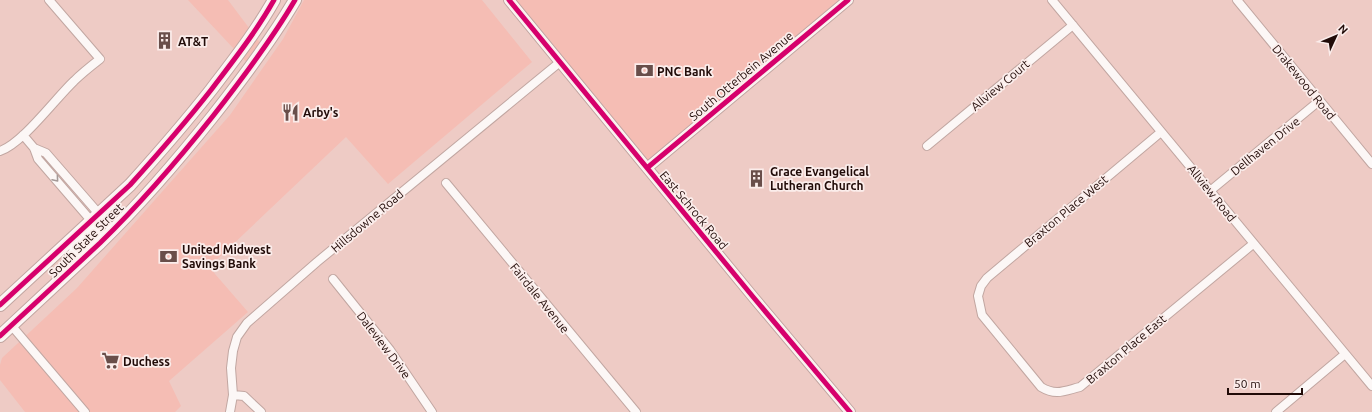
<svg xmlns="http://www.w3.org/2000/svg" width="1372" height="412" font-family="Ubuntu,sans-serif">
	<rect width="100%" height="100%" fill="#eecbc5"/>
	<path fill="#f5bdb4" d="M188,0H228L264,48L251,67Z
		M304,0H482L532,62L388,184L346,137L209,267L248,312L169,381L181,406L175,412H25L0,380V365L2,358L77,288L230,115L283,39Z
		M509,0H848L647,168Z"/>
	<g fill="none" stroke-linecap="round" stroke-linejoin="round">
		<defs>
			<path id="minor" d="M1052,0L1372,386
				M1237,0L1372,164
				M1161,132L987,278L981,286L978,296L982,315L1041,387C1056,396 1064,391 1080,387L1253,244
				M23,135L34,148L38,159L94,224
				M927,146L1073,25
				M34,148L46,153L113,230
				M0,151C22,144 55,99 74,81C82,73 91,66 100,59L49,0
				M446,183L636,412
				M1210,191L1319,101
				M333,279L390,350L432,412
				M11,325L85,412
				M233,395L244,396L261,412
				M230,412L233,395L231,368L233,351L237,337L247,323L317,262L560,62
				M1276,412L1345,354"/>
			<path id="tertiary" d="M509,0L754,298L850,412
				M647,168L848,0"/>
			<path id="primary" d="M60,274L75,252L98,229L100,225L98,214
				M0,305L130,185C158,154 185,123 211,90C233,61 256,32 274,0
				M0,336C33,305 67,274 100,243C140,204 178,160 213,116C242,79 271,41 295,0"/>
		</defs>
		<use href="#minor" stroke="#c1a6a1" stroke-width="10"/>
		<use href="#tertiary" stroke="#c1a6a1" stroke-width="12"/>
		<use href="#primary" stroke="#c1a6a1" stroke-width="14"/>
		<use href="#minor" stroke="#fcf7f6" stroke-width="8"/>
		<use href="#tertiary" stroke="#fcf7f6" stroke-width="10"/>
		<use href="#primary" stroke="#fcf7f6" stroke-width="12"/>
		<defs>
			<path id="cycleway" d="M509,0L754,298L850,412
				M647,168L848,0
				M0,305L130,185C158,154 185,123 211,90C233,61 256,32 274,0
				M0,336C33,305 67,274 100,243C140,204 178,160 213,116C242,79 271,41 295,0"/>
		</defs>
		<use href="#cycleway" stroke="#fbedeb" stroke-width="8"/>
		<use href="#cycleway" stroke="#d6006c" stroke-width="5"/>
	</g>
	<defs><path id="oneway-chevron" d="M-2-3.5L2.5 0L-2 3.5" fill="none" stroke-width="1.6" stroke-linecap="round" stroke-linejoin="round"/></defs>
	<use stroke="#a49997" href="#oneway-chevron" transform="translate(56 179) rotate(50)"/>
	<defs>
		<symbol id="building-bare" viewBox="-9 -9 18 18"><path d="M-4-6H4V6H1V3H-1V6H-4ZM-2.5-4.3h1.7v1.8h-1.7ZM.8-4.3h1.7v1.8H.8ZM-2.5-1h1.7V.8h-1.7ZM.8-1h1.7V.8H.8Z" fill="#694e4a" stroke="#fbedeb" stroke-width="2.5" paint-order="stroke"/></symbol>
		<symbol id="bank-bare" viewBox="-9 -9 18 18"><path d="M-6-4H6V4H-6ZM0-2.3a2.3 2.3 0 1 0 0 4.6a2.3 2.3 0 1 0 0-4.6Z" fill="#694e4a" stroke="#fbedeb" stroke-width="2.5" paint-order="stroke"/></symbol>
		<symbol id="restaurant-bare" viewBox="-9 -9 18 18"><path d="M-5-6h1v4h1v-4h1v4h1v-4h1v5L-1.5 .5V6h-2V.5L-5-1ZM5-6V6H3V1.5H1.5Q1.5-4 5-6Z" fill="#694e4a" stroke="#fbedeb" stroke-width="2.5" paint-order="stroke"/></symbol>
		<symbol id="supermarket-bare" viewBox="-9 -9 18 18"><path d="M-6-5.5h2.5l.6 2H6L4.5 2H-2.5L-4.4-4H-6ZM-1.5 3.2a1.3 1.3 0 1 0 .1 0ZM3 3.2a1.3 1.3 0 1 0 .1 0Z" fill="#694e4a" stroke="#fbedeb" stroke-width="2.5" paint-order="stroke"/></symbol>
	</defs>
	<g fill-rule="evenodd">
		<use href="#building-bare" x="152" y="28" width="25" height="25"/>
		<use href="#bank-bare" x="632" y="58" width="25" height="25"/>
		<use href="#restaurant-bare" x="278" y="100" width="25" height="25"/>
		<use href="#building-bare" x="744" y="166" width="25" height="25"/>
		<use href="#bank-bare" x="156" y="244" width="25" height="25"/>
		<use href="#supermarket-bare" x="98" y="348" width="25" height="25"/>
	</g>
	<g text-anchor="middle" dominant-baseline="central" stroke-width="3.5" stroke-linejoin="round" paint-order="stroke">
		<g font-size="12" font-weight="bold" fill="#210b08" stroke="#fbedeb" text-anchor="start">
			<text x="178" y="41">AT&amp;T</text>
			<text x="657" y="71">PNC Bank</text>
			<text x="303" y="112">Arby's</text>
			<text x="770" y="171">Grace Evangelical<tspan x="770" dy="14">Lutheran Church</tspan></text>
			<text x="182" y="249">United Midwest<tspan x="182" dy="14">Savings Bank</tspan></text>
			<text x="123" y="361">Duchess</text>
		</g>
		<g font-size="12" fill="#210b08" stroke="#fbedeb">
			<text transform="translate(741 76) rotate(-40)">South Otterbein Avenue</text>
			<text transform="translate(1304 82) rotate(51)">Drakewood Road</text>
			<text transform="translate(1000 85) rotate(-40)">Allview Court</text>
			<text transform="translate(1265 146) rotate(-39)">Dellhaven Drive</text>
			<text transform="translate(1212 193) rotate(51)">Allview Road</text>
			<text transform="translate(694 210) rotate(50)">East Schrock Road</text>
			<text transform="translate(1066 211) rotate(-40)">Braxton Place West</text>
			<text transform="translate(367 221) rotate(-40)">Hillsdowne Road</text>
			<text transform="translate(86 240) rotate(-45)">South State Street</text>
			<text transform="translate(540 298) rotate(51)">Fairdale Avenue</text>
			<text transform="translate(384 345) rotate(53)">Daleview Drive</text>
			<text transform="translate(1126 349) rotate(-40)">Braxton Place East</text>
		</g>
	</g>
	<g transform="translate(1336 36) rotate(46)" stroke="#fbedeb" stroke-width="3" paint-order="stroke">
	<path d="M0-3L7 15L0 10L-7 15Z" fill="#210b08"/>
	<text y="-6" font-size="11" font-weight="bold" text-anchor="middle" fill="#210b08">N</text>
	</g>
	<path d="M1228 388v6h74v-6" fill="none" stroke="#210b08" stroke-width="2"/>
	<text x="1234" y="388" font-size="12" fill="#210b08" stroke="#fbedeb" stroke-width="3" paint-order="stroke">50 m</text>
</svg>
